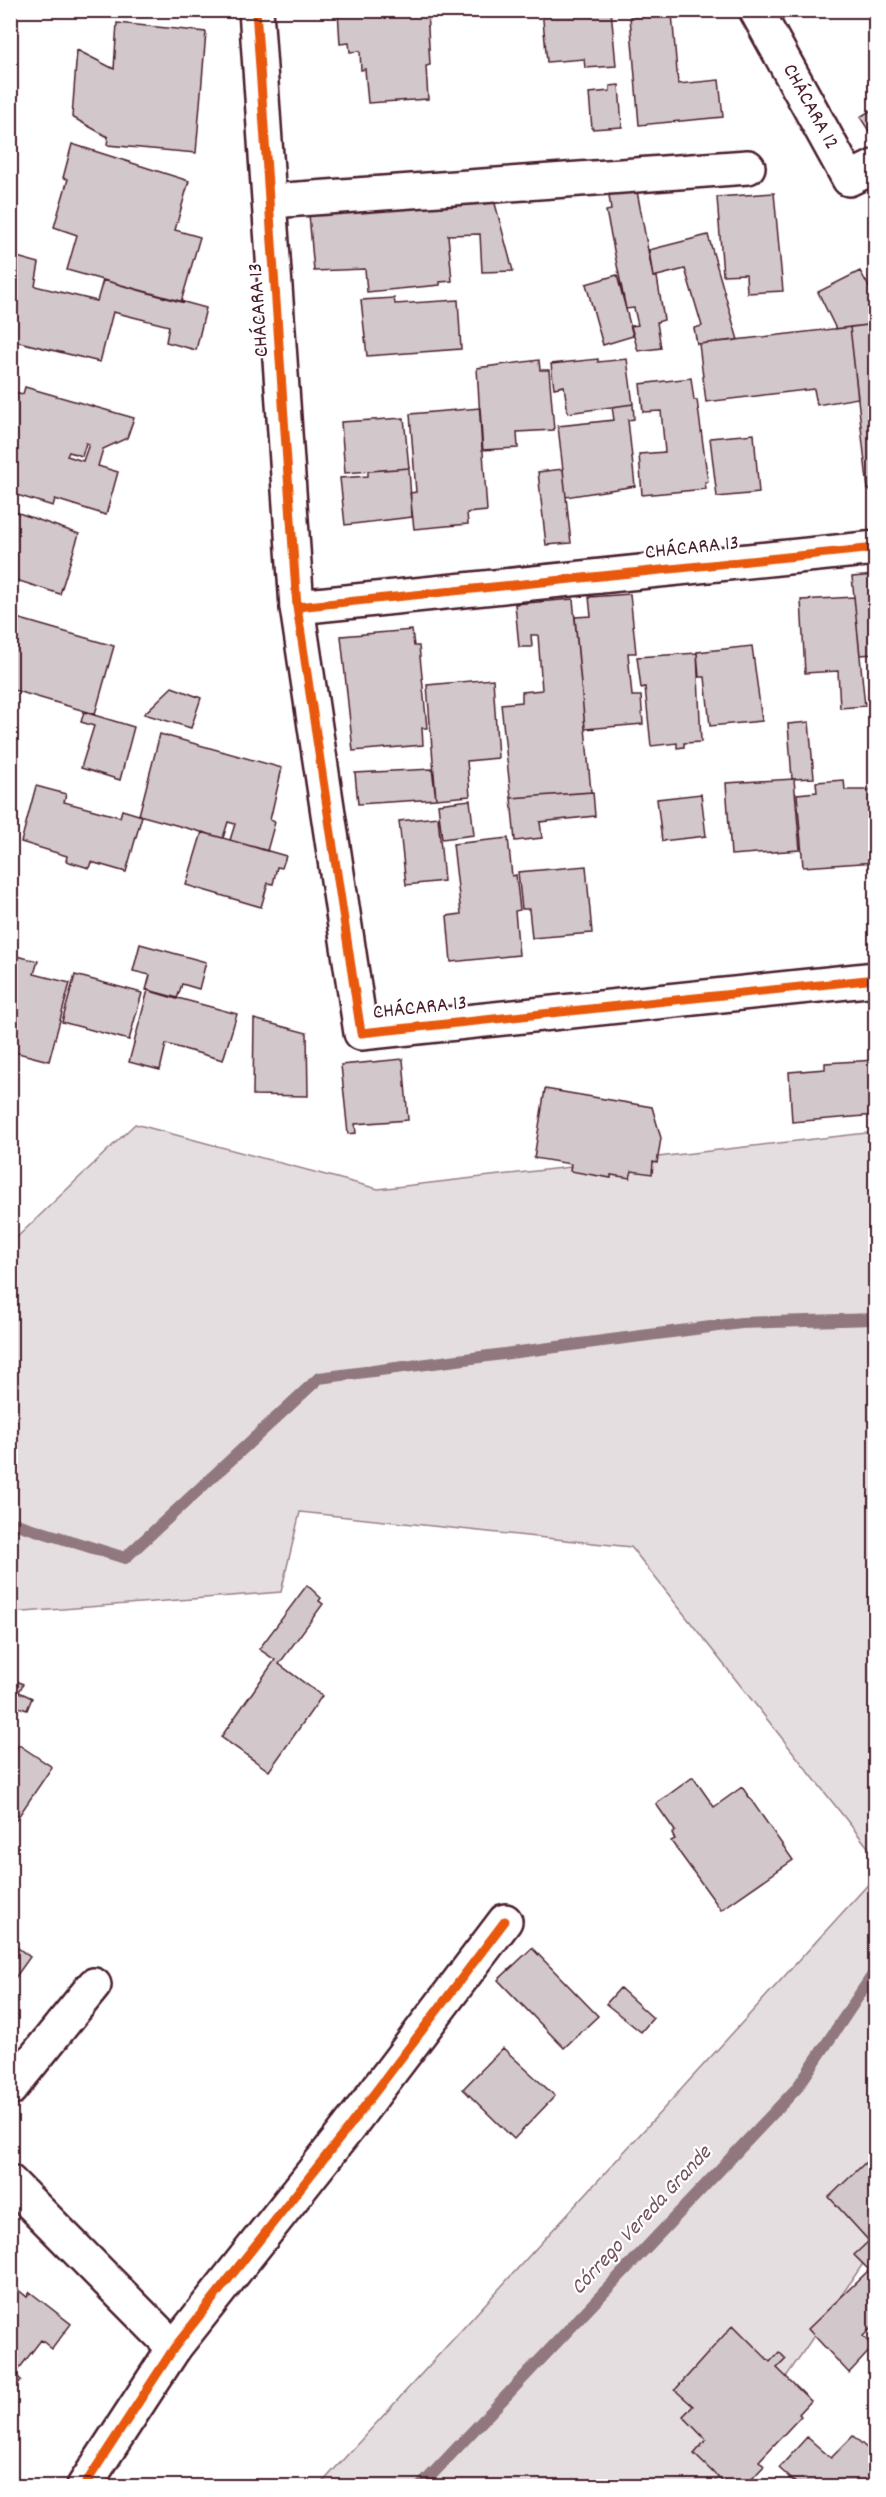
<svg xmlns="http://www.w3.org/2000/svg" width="886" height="2497" font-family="Dekko,sans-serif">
	<rect width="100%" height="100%" fill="#fff"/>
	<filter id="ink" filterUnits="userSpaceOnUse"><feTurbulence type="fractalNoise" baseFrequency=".0167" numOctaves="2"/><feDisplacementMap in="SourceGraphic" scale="12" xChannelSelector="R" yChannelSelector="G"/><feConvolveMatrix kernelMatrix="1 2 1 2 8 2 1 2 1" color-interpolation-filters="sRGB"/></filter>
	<g filter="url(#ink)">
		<path fill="#e5dee0" stroke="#987e86" stroke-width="1.5" d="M135,1124L378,1189L875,1132V1856L631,1547L300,1512L281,1592L11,1613V1243Z
			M875,1877V2246L712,2486H319Z"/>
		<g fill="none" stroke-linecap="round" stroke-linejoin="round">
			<path stroke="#91787e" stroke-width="12" d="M10,1522L125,1558L319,1378L741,1323L876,1319
				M421,2486L797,2088L876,1970"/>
		</g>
		<path fill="#d2c7cb" stroke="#4a1f2b" stroke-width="1.5" fill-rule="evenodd" d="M338,10H427L430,65L426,66L428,99L368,103L365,69L361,70L360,51L350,52L349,43L340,44Z
			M542,10H611L616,66L585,68L584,59L547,62Z
			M672,13L678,84L719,80L723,117L639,125L630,17Z
			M117,23L206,32L196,153L107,145L108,137L72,117L77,50L114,69Z
			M619,85L622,127L592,129L589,93L610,91V86Z
			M876,107V126L869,131L860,117Z
			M72,144L189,181L175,230L200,237L181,302L67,270L77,235L54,227L68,179L63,178Z
			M637,191L653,277H657L664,320L657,322L661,348L638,351L631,326L638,325L634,308L626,309L606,211L611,210L609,195Z
			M774,193L783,291L747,293L746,274L723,275L717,197Z
			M493,196L513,271L482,272L480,234L448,235L452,281L440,282V285L367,292L365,269L314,271L308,203Z
			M708,235L738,340L697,344L694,328L702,326L685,269L653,277L649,250Z
			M10,255L39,263L35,286L97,301L103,280L206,308L196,350L166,342L169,326L113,312L100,362L15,341L10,352Z
			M860,271L876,299V324L836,329L818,292Z
			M617,275L633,336L603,345L586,284Z
			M394,298L395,304L458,300L461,349L367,356L361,300Z
			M876,324V489L868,490L850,327Z
			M850,327L858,398L817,405L814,389L706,402L699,344Z
			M598,359V362L627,359L633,404L568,413L564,386L554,388L551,364Z
			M539,360L540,370H549L554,430L517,432L518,448L482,450L477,368Z
			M691,378L694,400H697L708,482H705L706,489L642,495L639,454L665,452L661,411L643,412L640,384Z
			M25,387L134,418L127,438L103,449L98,466L118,472L106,515L55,499L53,506L10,493V391L23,394ZM86,443L89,444L83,461L67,456L69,452L82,456Z
			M633,404L634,419L628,420L635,486L566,497L558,426L614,420L612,407Z
			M480,408L487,511L467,513L468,524L414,529L410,493L416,492L410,414Z
			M404,418L409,468L345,473L341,422Z
			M754,434L759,493L717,497L710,438Z
			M409,468L412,517L345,525L340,478L368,476V471Z
			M563,469L571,543L546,545L538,472Z
			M10,510L79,534L60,594L10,578Z
			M876,575V654L860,655L852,577Z
			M630,594L636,653H628L632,696H641L643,724L585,729L575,617L591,616L589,597Z
			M854,597L865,706L840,708L838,671L805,673L801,600Z
			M573,599L591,792L511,798L501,704L522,702V692L542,690L538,635H531L532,647H519L515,604Z
			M10,616L114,646L95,714L10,689Z
			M412,630L414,646H419L427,728H422L423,745L353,751L341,636Z
			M752,646L762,721L710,726L705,677H699L697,652Z
			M697,653L701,742L684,743V747L677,748V743L651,746L645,687L641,688L637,657Z
			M871,659H876V702Z
			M493,679L498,758L467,761L470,796L436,799L427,685Z
			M172,687L201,698L191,728L144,714Z
			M84,712L134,727L120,780L81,768L94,726L81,722Z
			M809,722L814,778L792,779L788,724Z
			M160,734L282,768L270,820L275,822L267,851L230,840L235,824L228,822L223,838L139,815Z
			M432,769L436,799L358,804L355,773Z
			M794,779L800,850L731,855L726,783Z
			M844,780L845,790H874L876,862L803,867L797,794L817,792L816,782Z
			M36,786L66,794L64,802L120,817L122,810L142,816L126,872L91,862L89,868L66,861L67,856L21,842Z
			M593,792L595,816L540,822L542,838L515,841L511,798Z
			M701,794L706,836L662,841L657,799Z
			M470,800L474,835L442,839L438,804Z
			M438,817L444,881L406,885L399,821Z
			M202,832L286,856L282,868L277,867L273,884L268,883L261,907L186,885Z
			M508,838L512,876L516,875L520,910L515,911L519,955L451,962L447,916L461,914L453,844Z
			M586,866L592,933L532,938L529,909H522L518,872Z
			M140,944L206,962L199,989L182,984L177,999L146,990L150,975L133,971Z
			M12,955L38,961L34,974L70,983L49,1061L10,1051L14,1027L10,1026Z
			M75,975L142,993L129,1040L62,1022Z
			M148,990L237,1014L223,1060L166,1044L160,1070L129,1062Z
			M254,1019L307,1033L308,1096L253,1095Z
			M403,1059L408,1120L355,1124L356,1133L348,1134L341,1065Z
			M876,1060V1115L792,1122L789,1072L825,1069V1063Z
			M545,1089L652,1107L661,1138L657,1163L653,1162L652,1174L632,1171L630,1178L611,1175V1178L570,1171L571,1164L534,1158Z
			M307,1585L321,1598L319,1601L323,1604L279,1664L322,1696L269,1771L221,1737L275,1660L259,1649Z
			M10,1677L23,1684L19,1692L32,1698L27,1710L10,1704Z
			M19,1745L52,1767L14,1823L10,1822V1746L16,1749Z
			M693,1777L714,1807L742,1787L793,1860L721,1910L671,1841L675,1839L672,1834L675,1831L656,1804Z
			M10,1942L30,1957L10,1985Z
			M532,1948L598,2016L564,2048L498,1980Z
			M620,1988L653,2018L641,2032L606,2004Z
			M503,2048L555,2096L514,2139L463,2089Z
			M869,2159L876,2166V2324L863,2336L873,2347L849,2373L808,2329L869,2270L854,2255L869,2241L829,2197Z
			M16,2288L27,2297L30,2292L71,2324L52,2349L41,2340L15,2374L21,2380L10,2394V2296Z
			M733,2325L770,2362L779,2352L786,2359L777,2368L811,2401L799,2414L801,2416L759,2461L764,2466L751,2480L754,2484L752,2486H727L694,2454L706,2440L683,2416L693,2406L675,2390Z
			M853,2436L876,2456V2486H799L779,2468L807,2437L831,2458Z"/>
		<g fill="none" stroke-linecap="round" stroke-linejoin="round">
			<defs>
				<g id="minor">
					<path d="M256,10L297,607L361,1033L876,979"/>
					<path id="s1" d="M756,10L849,179L876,166"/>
					<path d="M271,201L748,167"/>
					<path d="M297,607L876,548"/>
					<path d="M10,2089L94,1985"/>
					<path d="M10,2182L174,2348"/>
					<path d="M84,2486L174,2348L348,2128L505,1921"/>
				</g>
			</defs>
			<use href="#minor" stroke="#4a1f2b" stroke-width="38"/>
			<use href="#minor" stroke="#fff" stroke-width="33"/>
			<defs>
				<path id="cycleway" d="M256,10L297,607L361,1033L876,979
					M297,607L876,548
					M84,2486L174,2348L348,2128L505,1921"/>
			</defs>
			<use href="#cycleway" stroke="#fff" stroke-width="13"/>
			<use href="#cycleway" stroke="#e8590c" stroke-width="9"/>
		</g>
	</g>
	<g text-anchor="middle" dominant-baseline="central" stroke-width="4.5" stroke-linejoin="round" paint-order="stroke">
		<g font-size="21" fill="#4a1f2b" stroke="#fff">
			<text stroke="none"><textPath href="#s1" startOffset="111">CHÁCARA 12</textPath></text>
			<text transform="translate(260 310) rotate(-94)">CHÁCARA 13</text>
			<text transform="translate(692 549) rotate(-6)">CHÁCARA 13</text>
			<text transform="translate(420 1009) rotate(-6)">CHÁCARA 13</text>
		</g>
		<g font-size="22" font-style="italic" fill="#74535c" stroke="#fff">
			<text transform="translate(642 2221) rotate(-47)">Córrego Vereda Grande</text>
		</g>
	</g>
	<rect width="886" height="2497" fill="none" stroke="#fff" stroke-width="36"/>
	<rect x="18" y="18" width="850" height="2461" fill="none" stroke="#4a1f2b" stroke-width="2" filter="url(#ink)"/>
</svg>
